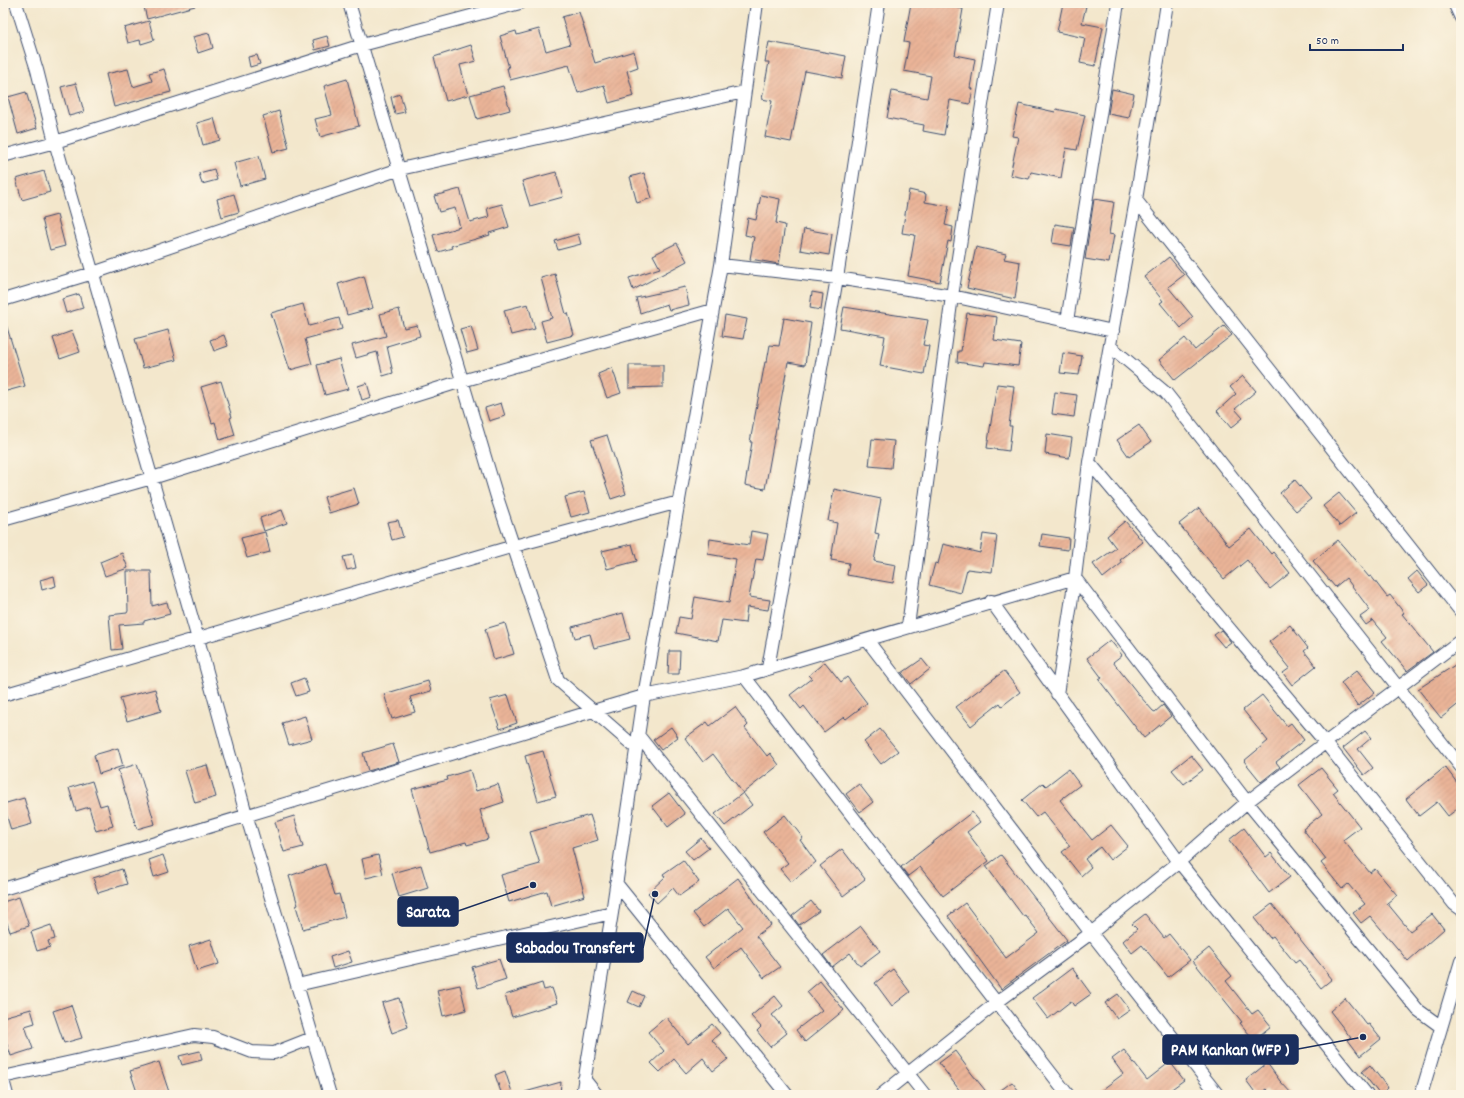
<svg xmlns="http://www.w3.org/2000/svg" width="1464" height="1098" font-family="Dekko,sans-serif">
	<defs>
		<pattern id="building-hatch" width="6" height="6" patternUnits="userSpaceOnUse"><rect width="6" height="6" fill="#eab498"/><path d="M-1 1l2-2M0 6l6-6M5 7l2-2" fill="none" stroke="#c89b85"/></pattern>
	</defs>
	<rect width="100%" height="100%" fill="#fcf5e5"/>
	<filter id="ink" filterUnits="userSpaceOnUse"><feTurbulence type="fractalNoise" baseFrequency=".025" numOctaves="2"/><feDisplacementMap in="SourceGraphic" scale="8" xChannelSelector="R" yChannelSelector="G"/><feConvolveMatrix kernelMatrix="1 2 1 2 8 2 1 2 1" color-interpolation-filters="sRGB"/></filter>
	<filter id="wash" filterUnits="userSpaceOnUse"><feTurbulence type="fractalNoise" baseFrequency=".012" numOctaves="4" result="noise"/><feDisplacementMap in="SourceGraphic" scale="16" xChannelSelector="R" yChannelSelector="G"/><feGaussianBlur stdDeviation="0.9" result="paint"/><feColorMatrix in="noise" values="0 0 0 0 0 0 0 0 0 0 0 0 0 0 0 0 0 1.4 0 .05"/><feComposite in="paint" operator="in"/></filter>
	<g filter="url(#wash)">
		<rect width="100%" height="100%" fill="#f3e7cc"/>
		<g id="blocks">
			<path fill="url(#building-hatch)" d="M143,3H194L195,6L147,19Z
				M911,3H937L963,9L955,55L975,59L970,88L973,89L970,104L950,100L944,135L923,131L924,125L887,118L892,91L927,98L931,76L904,71L909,43L904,42Z
				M1063,3L1086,6L1082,23L1103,27L1095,66L1080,63L1085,38L1057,32Z
				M579,12L595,63L634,51L638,67L627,71L634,96L609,103L604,85L578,93L569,65L510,80L507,68H509L500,36L516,31L517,35L539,29L546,51L570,44L562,17Z
				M149,21L154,40L141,44L140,40L128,43L124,28Z
				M209,33L213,48L198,53L193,37Z
				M327,36L330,46L315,50L313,40Z
				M769,42L846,56L842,78L805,71L791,142L765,137L772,101L762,99L769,62H765Z
				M471,45L476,61L460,65L468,95L446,101L434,57Z
				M257,55L260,64L250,67L248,57Z
				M128,69L133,87L152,81L149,73L164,69L171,92L114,107L106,74Z
				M347,79L359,126L320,137L315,119L332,115L324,86Z
				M76,83L84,112L69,116L61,87Z
				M503,86L510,110L477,119L470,95Z
				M1112,89L1134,94L1129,118L1108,114Z
				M26,92L37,128L18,134L8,97Z
				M400,94L405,112L395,114L391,97Z
				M1019,104L1055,112L1056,109L1085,115L1077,150L1066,148L1061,178L1031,172L1029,179L1010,175L1018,137L1012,136Z
				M279,111L289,148L273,152L263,116Z
				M214,118L220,140L203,145L197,123Z
				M259,156L265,179L240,186L234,163Z
				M214,169L217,180L202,184L199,173Z
				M44,171L50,192L22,200L16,179Z
				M556,172L563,197L530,206L522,181Z
				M644,173L652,198L637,203L630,177Z
				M460,189L470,222L489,217L487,208L502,204L509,227L489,233L490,235L451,246L452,248L438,252L433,235L460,227L455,208L439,212L434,196Z
				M909,190L926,194L925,202L949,206L945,225L953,227L951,242L948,241L940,282L908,276L915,235L902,233Z
				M234,194L239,212L222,217L217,199Z
				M761,195L780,199L776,223L785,225L779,264L750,259L754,237L745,235L748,218L756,220Z
				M1094,199L1114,202L1109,234L1114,235L1109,263L1085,259Z
				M57,215L65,246L50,250L42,219Z
				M1055,224L1074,227L1071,246L1052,243Z
				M804,229L832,234L829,255L800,250Z
				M578,234L581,244L558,250L555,241Z
				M677,243L687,261L633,290L629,278L660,268L653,255Z
				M976,247L1006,254L1004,259L1020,262L1015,299L967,288Z
				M1169,257L1184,275L1168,287L1193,317L1181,328L1160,303L1163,301L1144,277Z
				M555,274L566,314L568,313L574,335L547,342L541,321L552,318L541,278Z
				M364,276L373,308L347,315L338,284Z
				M685,287L689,305L669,310L667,304L640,313L636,298Z
				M812,292L823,294L821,310L810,308Z
				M79,294L83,308L66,313L62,299Z
				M303,304L309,326L339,318L342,329L305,339L312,364L290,370L271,313Z
				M528,304L535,329L511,335L504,310Z
				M844,307L928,320L923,345L929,346L924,374L880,366L885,336L840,328Z
				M399,309L404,328L417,325L420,336L387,346L393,373L383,376L377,352L356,358L352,345L386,336L380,314Z
				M967,313L997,317L994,340L1021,344L1018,366L985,362L984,366L957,362L958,351H961Z
				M725,315L747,319L743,339L722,336Z
				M784,318L811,323L805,365L788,362L765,489L745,485L752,442H750L765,362H767L770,345L779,346Z
				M5,321L25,386L3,392V367L6,366L3,357V322Z
				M471,326L478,350L467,353L460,329Z
				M1224,326L1232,335L1175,380L1159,360L1185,338L1195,350Z
				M168,330L176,360L143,368L135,339Z
				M72,331L80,352L60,359L53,338Z
				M224,335L228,346L214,351L210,340Z
				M1063,353L1082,356L1079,375L1060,373Z
				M339,359L348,389L325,395L317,365Z
				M629,365H663V387L629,388Z
				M612,368L621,393L607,398L598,374Z
				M1243,376L1256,391L1235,409L1243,418L1231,428L1217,411L1236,394L1230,387Z
				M221,381L232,417L230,418L235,435L220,440L215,422L212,423L201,387Z
				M367,383L371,397L362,400L358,386Z
				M997,384L1014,386L1009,426H1012L1009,451L987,448Z
				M1055,392L1077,395L1074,417L1052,414Z
				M501,403L505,416L489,421L485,408Z
				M1139,425L1151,442L1129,457L1117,440Z
				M1047,434L1072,438L1069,458L1045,454Z
				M607,435L626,494L611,499L591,440Z
				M872,439L894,441L891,468L869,466Z
				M1295,480L1311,499L1296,511L1280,493Z
				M354,488L359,504L329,513L324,497Z
				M834,489L881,499L875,533L879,534L874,561L896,565L893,583L847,575L849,563L831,560L837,523L828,521Z
				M584,492L590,512L571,517L565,497Z
				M1339,493L1356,513L1340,526L1323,506Z
				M1199,508L1229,546L1251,529L1271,554L1273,552L1290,573L1270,589L1247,560L1224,579L1179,524Z
				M282,510L287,523L264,531L260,518Z
				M398,520L403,537L392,540L387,522Z
				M1125,521L1143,542L1120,560L1122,563L1103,578L1093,564L1116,548L1107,536Z
				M751,531L768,534L763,560L756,559L749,597L770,600L768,610L747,607L745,623L722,620L718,641L676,633L679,617L691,619L695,597L729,603L736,559L708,554L710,539L749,545Z
				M265,532L270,552L247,558L241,538Z
				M983,534L997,536L992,572L967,569L961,593L929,585L935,563L938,564L943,544L980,553Z
				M1042,534L1069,538L1068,550L1040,546Z
				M1338,540L1369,577L1371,576L1387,597L1390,595L1404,613L1402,614L1433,652L1407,671L1382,641L1387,637L1373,620L1366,625L1360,617L1370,610L1346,578L1335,587L1313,561Z
				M632,544L637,561L607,569L602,551Z
				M122,553L128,568L105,576L100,562Z
				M353,555L356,568L347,570L343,557Z
				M127,571H151L152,606L167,602L170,614L144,621V623L119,625L122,649L112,650L109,615L127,613L128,611Z
				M1417,571L1428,585L1419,592L1408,579Z
				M54,576L56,586L42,590L40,580Z
				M623,613L630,639L594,648L590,634L575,638L572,627Z
				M505,623L514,654L494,660L485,629Z
				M1290,625L1308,648L1304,651L1316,666L1292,685L1283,673L1290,668L1269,642Z
				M1221,630L1231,642L1224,647L1214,635Z
				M1110,640L1122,655L1113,662L1139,695L1153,711L1155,712L1163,705L1171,716L1144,738L1099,680L1102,678L1087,658Z
				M669,651H680L679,674H668Z
				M922,659L930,669L911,684L902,673Z
				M1461,661V702L1441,718L1418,689Z
				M825,662L841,682L847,677L867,703L846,719L844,717L824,732L804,706L801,709L790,695L812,678L809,675Z
				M1357,670L1375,692L1358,706L1341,683Z
				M1004,671L1020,692L1002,706L1000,703L971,726L956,707Z
				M304,678L309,692L296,696L291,683Z
				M428,681L431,691L410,697L415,712L392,719L384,694Z
				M155,689L161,711L127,721L120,698Z
				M508,695L517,723L500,729L490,700Z
				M1262,695L1287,726L1291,723L1304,740L1276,762L1280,767L1261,782L1244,761L1268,741L1243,710Z
				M735,707L748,725L745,728L767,756L770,753L779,765L743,793L713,754L703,762L685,738L707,722L710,726Z
				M305,716L312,739L289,745L282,723Z
				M671,727L678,737L661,750L653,740Z
				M880,729L898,751L881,764L864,742Z
				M1365,731L1371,738L1358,749L1373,768L1364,775L1343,748Z
				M393,744L399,762L368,771L363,753Z
				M118,748L123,766L99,774L94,755Z
				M543,751L556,796L538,801L525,756Z
				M1191,755L1203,770L1184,784L1172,770Z
				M137,764L155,824L137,829L118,770Z
				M207,765L216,797L195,803L185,771Z
				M1445,767L1461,788V806L1448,816L1437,802L1419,816L1406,799Z
				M1321,768L1338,789L1333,793L1360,827L1343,840L1370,873L1375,869L1397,895L1387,903L1410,931L1432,914L1444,929L1408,961L1370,916L1361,923L1353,913L1365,904L1348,884L1342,889L1321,863L1326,859L1303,829L1322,814L1299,785Z
				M1068,769L1080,785L1060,800L1092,840L1111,825L1128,846L1110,860L1100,847L1085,859L1091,867L1081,876L1062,852L1070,846L1043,812L1036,817L1022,800L1043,783L1046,786Z
				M470,770L476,791L498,784L504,802L480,810L488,839L467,845L466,842L430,852L412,789L448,780L447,777Z
				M92,781L100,806L107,804L113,826L96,831L89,807L76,811L69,788Z
				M859,784L873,802L860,812L846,794Z
				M669,793L685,814L668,827L652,806Z
				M743,793L752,805L725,826L715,814Z
				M24,798L32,824L11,830L3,804Z
				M972,812L980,822L967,832L989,861L943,896L920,867L908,876L901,867Z
				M590,815L598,840L572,848L585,896L551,906L547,891L509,902L501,875L540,864L530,832Z
				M785,815L803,838L800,840L816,862L791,882L780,869L788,863L763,832Z
				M294,816L303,847L284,852L275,822Z
				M1244,828L1266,857L1271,853L1290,877L1269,893L1229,840Z
				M701,838L709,848L693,860L685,851Z
				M842,849L865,879L843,896L820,866Z
				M163,855L169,872L154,877L149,860Z
				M378,855L383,874L366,878L362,859Z
				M1001,855L1067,940L1001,989L948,916L965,903L1006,958L1039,933L1025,915L1023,916L986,866Z
				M683,860L699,882L679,896L673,888L657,903L648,893L665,877L663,874Z
				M325,864L335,895L339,894L345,917L303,929L296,906L298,905L289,876Z
				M421,865L428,888L399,897L392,873Z
				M122,869L127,884L98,893L93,878Z
				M738,878L771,925L756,936L780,967L764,978L741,947L714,968L705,957L743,927L728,908L704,927L693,913Z
				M19,897L29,926L10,932L3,911V902Z
				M811,901L819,911L799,925L792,916Z
				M1272,904L1332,979L1321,988L1299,960L1295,963L1273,936L1270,938L1254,918Z
				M1145,914L1164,938L1169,934L1190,960L1168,977L1142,945L1132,953L1123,941L1137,929L1132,924Z
				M51,925L55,939L48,941L50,947L37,951L31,932Z
				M861,926L880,951L860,966L850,953L832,967L823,955Z
				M211,939L219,964L197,971L189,946Z
				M1209,948L1232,976L1226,981L1252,1014L1258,1010L1271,1026L1254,1040L1240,1023L1242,1022L1193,961Z
				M348,951L352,962L333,968L330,957Z
				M499,959L506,979L478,988L472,967Z
				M1072,968L1091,994L1074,1006L1071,1001L1048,1019L1032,998Z
				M893,969L910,992L892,1006L875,983Z
				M820,981L844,1010L805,1042L796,1030L822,1010L807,992Z
				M542,983L544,990L552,988L557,1003L512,1017L505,995Z
				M460,985L466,1010L443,1016L437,990Z
				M633,991L644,996L639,1007L628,1002Z
				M1118,994L1130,1010L1117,1019L1105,1003Z
				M775,996L783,1006L772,1015L787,1033L770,1047L757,1031L761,1027L751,1016Z
				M399,998L408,1027L392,1033L382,1003Z
				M1345,998L1367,1025L1369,1024L1381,1039L1360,1056L1348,1040L1351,1038L1330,1011Z
				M71,1005L82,1038L64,1043L53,1011Z
				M31,1009L35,1023L25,1026L33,1049L11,1056L3,1032V1017Z
				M666,1017L688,1044L712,1024L720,1033L712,1040L728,1059L713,1071L703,1058L686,1073L674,1059L660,1072L651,1063L664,1051L648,1032Z
				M1124,1050L1147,1080L1170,1062L1184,1080L1169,1091L1173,1095H1095L1123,1074L1112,1059Z
				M200,1051L202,1060L182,1065L179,1056Z
				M955,1051L972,1074L989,1095H963L939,1063Z
				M159,1062L169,1092L160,1095H138L130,1071Z
				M1267,1063L1280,1081L1293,1095H1271L1266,1089L1257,1095L1246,1080Z
				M1370,1065L1388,1088L1380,1095L1362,1072Z
				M505,1071L513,1095H502L495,1075Z
				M561,1082L560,1095H525V1092Z
				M1012,1082L1022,1095H994Z"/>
		</g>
	</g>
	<g filter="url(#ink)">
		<use href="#blocks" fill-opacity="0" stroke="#3b4b6e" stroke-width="1"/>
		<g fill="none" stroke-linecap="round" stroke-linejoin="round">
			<defs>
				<path id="street" d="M16,3L37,70L55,142L198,639L246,814L330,1095
					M349,3L497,497L558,680L636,748
					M1454,3L1461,18
					M3,156L55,142L362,45L520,3
					M1136,200L1461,612
					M721,265L837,278L952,296L1113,331
					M3,300L93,273L400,169L744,92
					M1067,321L1118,3
					M1111,347L1166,393L1461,767
					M1089,462L1325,742L1454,904L1461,909
					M3,520L152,478L462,381L713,310
					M991,601L1179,862L1367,1095
					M908,626L952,296L998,3
					M867,640L1091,933L1218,1095
					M768,668L837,278L879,3
					M744,676L1068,1095
					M1057,694L1075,578L1089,462L1136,200L1167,3
					M3,695L514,546L679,502
					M638,735L925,1095
					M616,883L787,1095
					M3,889L593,711L644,696L744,676L1075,578L1247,802L1418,1010L1440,1026
					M297,985L612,913
					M3,1077L194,1035L213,1037L252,1052L274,1053L312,1038
					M584,1079L597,1095
					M3,1080L7,1095
					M582,1095L612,913L644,696L721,265L757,3
					M881,1095L996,1003L1091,933L1179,862L1247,802L1461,640
					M1421,1095L1461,961"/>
			</defs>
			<use href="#street" stroke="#3b4b6e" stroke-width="14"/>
			<use href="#street" stroke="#fff" stroke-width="12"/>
		</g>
	</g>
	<path fill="none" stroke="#1b2f5e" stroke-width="1.5" d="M533 885L458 911M655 894L643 948M1363 1037L1298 1049"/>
	<g fill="#1b2f5e" stroke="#fcf5e5" stroke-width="1.5">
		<circle cx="533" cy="885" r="4"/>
		<circle cx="655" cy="894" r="4"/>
		<circle cx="1363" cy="1037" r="4"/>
	</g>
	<g fill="#1b2f5e" stroke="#1b2f5e" stroke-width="1.5">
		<rect x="398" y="897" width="60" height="29" rx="4"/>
		<rect x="507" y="933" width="136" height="29" rx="4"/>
		<rect x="1163" y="1035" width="135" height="29" rx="4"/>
	</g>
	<g font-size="17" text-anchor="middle" font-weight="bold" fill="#fff">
		<text x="428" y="917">Sarata</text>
		<text x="575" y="953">Sabadou Transfert</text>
		<text x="1230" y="1055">PAM Kankan (WFP )</text>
	</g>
	<rect width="1464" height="1098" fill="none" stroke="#fcf5e5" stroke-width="16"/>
	<path d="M1310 44v6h93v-6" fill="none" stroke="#1b2f5e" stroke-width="2"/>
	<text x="1316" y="44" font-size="12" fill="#1b2f5e" stroke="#fcf5e5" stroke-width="3" paint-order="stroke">50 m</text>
</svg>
